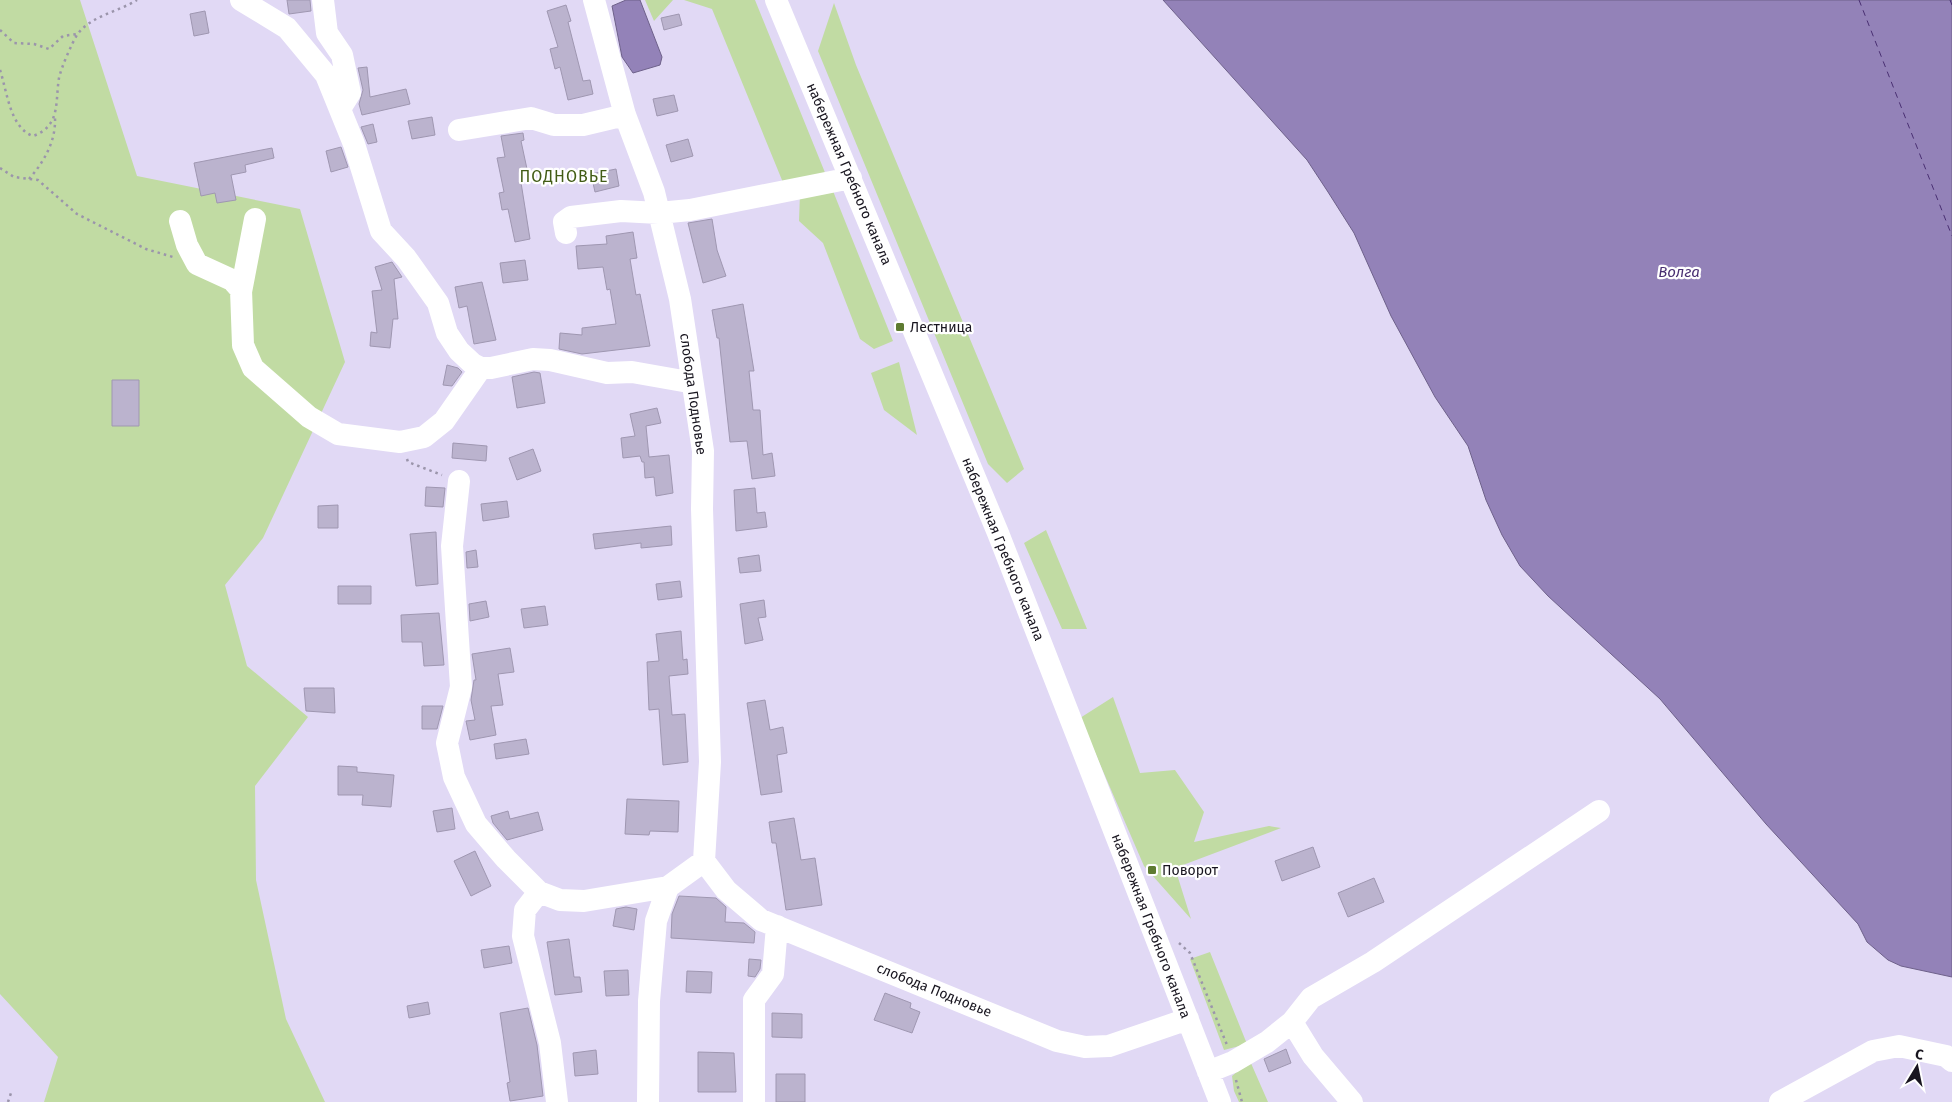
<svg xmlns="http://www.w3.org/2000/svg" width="1952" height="1102" font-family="'Fira Sans',sans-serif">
	<rect width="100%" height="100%" fill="#e1d9f5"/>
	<path fill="#c1dba3" d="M0,0H80L137,176L300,209L345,362L263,538L225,585L247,666L308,717L255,786L256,880L286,1019L325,1102H44L58,1057L0,994Z
		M645,0H673L654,21Z
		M684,0H755L828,180L784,185L712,9Z
		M834,3L856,65L1024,469L1007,483L988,464L818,51Z
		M831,186L893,341L874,349L860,339L823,243L799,221L800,193Z
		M899,362L917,435L884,410L871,373Z
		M1046,530L1087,629H1062L1024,543Z
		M1113,697L1140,773L1175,770L1204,812L1194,842L1269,826L1281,828L1175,868L1191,919L1144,866L1080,718Z
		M1210,952L1247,1044L1224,1050L1190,959Z
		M1250,1061L1268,1102H1239L1234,1091L1232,1076Z"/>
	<path fill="#9382b8" stroke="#6e618a" d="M626,0H640L662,57L660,65L633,73L622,57L612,6Z
		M1163,0H1952V977L1901,966L1888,960L1867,942L1858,924L1766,824L1660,699L1548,596L1520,566L1502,535L1486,500L1468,446L1435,397L1391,316L1354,233L1328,192L1307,160Z"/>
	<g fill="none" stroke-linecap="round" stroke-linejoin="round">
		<path stroke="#492f72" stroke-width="1" stroke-dasharray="6 5" stroke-linecap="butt" d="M1859,0L1952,236
			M1950,0L1952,5"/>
	</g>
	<path fill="#bbb3ce" stroke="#9f97b1" d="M287,0H310L311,11L289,14Z
		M566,5L571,21L568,22L583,81L590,80L593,94L568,100L560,67L555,69L550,49L558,47L547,11Z
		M205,11L209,33L194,36L190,14Z
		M679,14L682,25L664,30L661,18Z
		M367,67L370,97L406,89L410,104L362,115L359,104L363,90L358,68Z
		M674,95L678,111L657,116L653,99Z
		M432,117L435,135L412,139L408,121Z
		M373,124L377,142L368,144L361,127Z
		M523,133L524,140L521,141L527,169L519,170L530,239L515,242L508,209L502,210L499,193L504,192L497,158L505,157L501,136Z
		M688,139L693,156L671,162L666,145Z
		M341,147L348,167L331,172L326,151Z
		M272,148L274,158L245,165L246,172L231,175L236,200L217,203L215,193L201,196L194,163Z
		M616,169L619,186L595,192L591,174Z
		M712,219L717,250L726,276L703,283L688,223Z
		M633,232L637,258L630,259L636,295L640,294L650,346L582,354L559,349L560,333L582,335V328L616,324L610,289L607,290L603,267L578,269L576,246L607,244L606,236Z
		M525,260L528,280L503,283L500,263Z
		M392,262L402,277L394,279L398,319H393L390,348L370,346L371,332L377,333L372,291L382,290L375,267Z
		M482,282L496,340L474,344L467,306L459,308L455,287Z
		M743,304L754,371H749L753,410H760L763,455L772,453L775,476L752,479L747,441L730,442L719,338H717L712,310Z
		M447,365L458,368L462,372L452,386L443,385Z
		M534,372L540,373L545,403L517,408L512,377Z
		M112,380H139V426H112Z
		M657,408L661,423L646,426L649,457L669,455L673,493L656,496L654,477L645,478L644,462H642L640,456L623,458L621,438L635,436L630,414Z
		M453,443L487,446L486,461L452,458Z
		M533,449L541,471L517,480L509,458Z
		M426,487L445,488L443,507L425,506Z
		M755,488L757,513L765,512L767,527L736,531L734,490Z
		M507,501L509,517L483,521L481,504Z
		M338,505V528H318V506Z
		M671,526L672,545L641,548V543L595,549L593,534Z
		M436,532L438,584L416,586L410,534Z
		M476,550L478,567L467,568L466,552Z
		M759,555L761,571L740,573L738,558Z
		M680,581L682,597L658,600L656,584Z
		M338,586H371V604H338Z
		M764,600L766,617L758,618L763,640L745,644L740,604Z
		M486,601L489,617L470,621L469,604Z
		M545,606L548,625L524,628L521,609Z
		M439,613L444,665L424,666L422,642H402L401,615Z
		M681,631L683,660L687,659L688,674L669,676L672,715L685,714L688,762L663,765L659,709L649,710L647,662L659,661L656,634Z
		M510,648L514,672L498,674L503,705L491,706L496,735L470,740L466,721L475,720L471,700L474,680H476L472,654Z
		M304,688H334L335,713L306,711Z
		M765,700L770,730L783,727L787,753L777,755L782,792L761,795L747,703Z
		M422,706H443L437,729H422Z
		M526,739L529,754L496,759L494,744Z
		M338,766L357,767V772L394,775L391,807L362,805L363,795H338Z
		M627,799L679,801L678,832L650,831L649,835L625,834Z
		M452,808L455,829L437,832L433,811Z
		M508,811L510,819L538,812L543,830L507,840L493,823L491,816Z
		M794,818L801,860L815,858L822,905L786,910L776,843H772L769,822Z
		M1313,847L1320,867L1282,881L1275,861Z
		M475,851L491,886L471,896L454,861Z
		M1374,878L1384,902L1348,917L1338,893Z
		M679,896L716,898L726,907L725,922L744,923L755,932L754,943L671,938L672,914Z
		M626,907L637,909L634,930L613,926L616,909Z
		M569,939L574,977H580L582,992L555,995L547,942Z
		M509,946L512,963L484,968L481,950Z
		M749,959L761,960L760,969L755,977L748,976Z
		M628,970L629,995L606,996L604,971Z
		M687,971L712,972L711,993L686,992Z
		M885,993L911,1003L910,1008L920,1012L912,1033L874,1020Z
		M428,1002L430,1014L409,1018L407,1006Z
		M528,1008L537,1045L543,1096L510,1101L507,1083L510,1082L500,1013Z
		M772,1013L802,1014V1038L772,1037Z
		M1286,1049L1291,1063L1269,1072L1264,1059Z
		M596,1050L598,1074L575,1076L573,1053Z
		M698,1052L734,1053L736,1092H698Z
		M776,1074H805V1102H776Z"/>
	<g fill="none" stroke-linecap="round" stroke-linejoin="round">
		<path stroke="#9b95ab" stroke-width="2.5" stroke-dasharray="2.5 4" stroke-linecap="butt" d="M0,30L14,43L34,44L49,49L63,36L77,34
			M0,70C7,91 10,128 33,136C61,126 55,102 59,78C61,68 72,43 77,35C90,16 118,12 137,0
			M0,168L14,177L38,180L77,214L146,249L173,257
			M29,179C44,162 56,141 55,118
			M407,459L408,462L442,475
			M1179,943L1190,953L1227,1045
			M1236,1080L1242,1102
			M8,1102L11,1093"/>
		<path stroke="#fff" stroke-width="22" d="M241,0L287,28L326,75L354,144L381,231L406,258L438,303L447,333L459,351L473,364L481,368H491L533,359L550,360L607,373L632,372L683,381L692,380
			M323,0L327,33L342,55L350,93L340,109
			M594,0L625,115L654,192L680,299L703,451L702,509L710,762L704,861L726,890L761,920L1057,1041L1085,1047L1109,1046L1188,1019
			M776,0L998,533L1220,1102
			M459,130L531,118L554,125H583L625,115
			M180,221L187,245L197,264L232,280L241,290L243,345L253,368L309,417L338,434L400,442L424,437L444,421L481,368
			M566,233L564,222L571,217L621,211L659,213L690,210L851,178
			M241,292L255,219
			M459,481L452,546L461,687L447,743L454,777L476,824L506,859L539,892L560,900L584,901L668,887
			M539,892L525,910L523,936L550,1043L557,1102
			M1292,1022L1313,1056L1352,1102
			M1208,1072L1233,1062L1267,1042L1292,1022L1311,998L1373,962L1599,811
			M648,1102L649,1001L656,921L668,887L704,861
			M754,1102V1000L773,974L777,926
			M1780,1102L1873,1051L1899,1046L1946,1056L1952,1061"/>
	</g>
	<g fill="#5e7b31" stroke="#fff" stroke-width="2">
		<rect x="895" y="322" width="10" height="10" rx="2.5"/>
		<rect x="1147" y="865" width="10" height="10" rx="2.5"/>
	</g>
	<g text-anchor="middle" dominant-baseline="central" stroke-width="4.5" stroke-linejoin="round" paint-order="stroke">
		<g font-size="14" fill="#18151f" stroke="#fff">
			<text transform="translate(849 174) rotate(67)">набережная Гребного канала</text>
			<text transform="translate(693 394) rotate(82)">слобода Подновье</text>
			<text transform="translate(1003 549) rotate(68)">набережная Гребного канала</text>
			<text transform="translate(1151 926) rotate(69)">набережная Гребного канала</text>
			<text transform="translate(934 990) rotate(22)">слобода Подновье</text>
		</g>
		<g font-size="14" fill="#18151f" stroke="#fff" text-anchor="start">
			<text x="910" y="327">Лестница</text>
			<text x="1162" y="870">Поворот</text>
		</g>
		<g font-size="15" font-style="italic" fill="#492f72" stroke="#fff">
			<text x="1679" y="272">Волга</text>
		</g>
		<g font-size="16" letter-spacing="1" fill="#425c16" stroke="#fff">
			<text x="564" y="176">ПОДНОВЬЕ</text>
		</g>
	</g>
	<g transform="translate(1917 1067) rotate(10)" stroke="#ffffff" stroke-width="4" paint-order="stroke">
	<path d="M0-4L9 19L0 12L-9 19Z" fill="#18151f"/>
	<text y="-8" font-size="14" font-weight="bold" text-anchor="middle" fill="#18151f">С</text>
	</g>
</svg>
